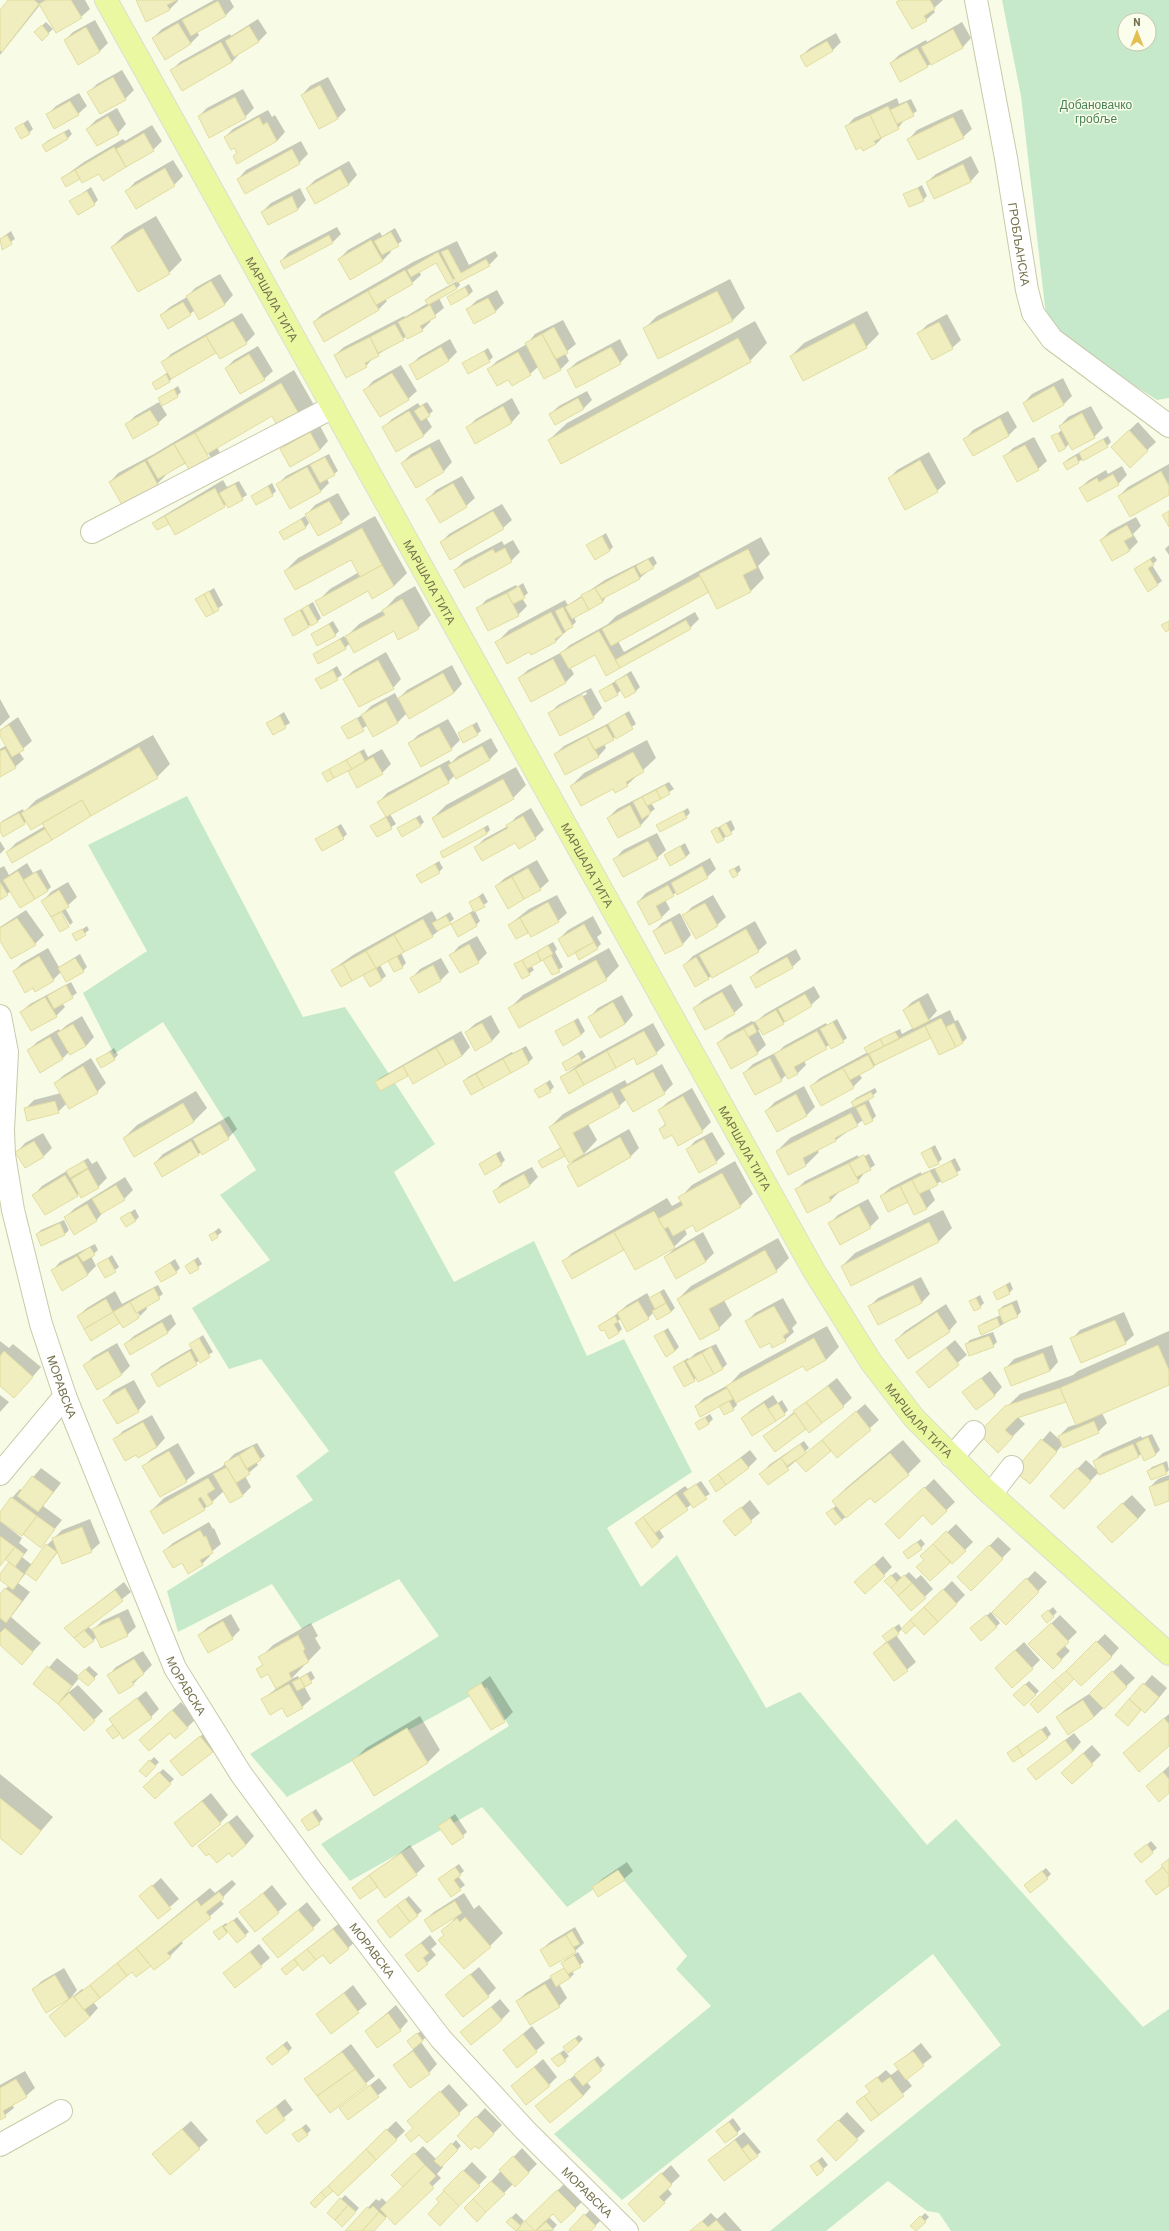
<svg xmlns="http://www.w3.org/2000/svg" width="1169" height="2231" font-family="Barlow,sans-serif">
	<rect width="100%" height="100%" fill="#f8fce6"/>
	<path fill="#c5e9ca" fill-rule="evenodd" d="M1002,0H1169V398L1157,400L1072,346L1046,316L1021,96ZM1125,20H1149V44H1125Z
		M187,796L303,1017L345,1007L435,1144L394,1172L454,1282L534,1241L587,1356L624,1339L692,1472L607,1528L641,1587L677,1555L766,1708L800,1692L927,1845L956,1819L1143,2027L1169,2009V2231H951L939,2213L927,2211L888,2181L826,2231H770L1001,2045L933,1954L622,2200L554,2134L711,2006L676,1969L687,1956L618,1873L567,1907L482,1807L350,1881L321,1844L509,1726L487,1687L287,1797L250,1754L439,1636L399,1579L302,1629L272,1584L178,1632L167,1591L313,1500L296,1476L329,1451L261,1359L229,1369L192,1308L270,1260L220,1195L256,1170L163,1022L114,1054L83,993L147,951L88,845Z"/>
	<path fill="#0003" fill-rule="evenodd" d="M9,0H85L90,9L81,17L40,5L0,55V12Z
		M137,0H178V1L170,9Z
		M214,0H230L234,7L226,15L197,32L199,35L190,44L153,38L162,29Z
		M900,0H943L933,9L935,12L926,20L898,2Z
		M258,19L267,33L258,42L240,53L232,62L182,89L172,70L180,62L230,34L231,36Z
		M95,20L108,43L100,51L78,63L65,40L73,32Z
		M46,22L53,29L42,39L39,28Z
		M962,22L971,38L963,47L927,66L891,63L899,55L926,40L927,42Z
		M836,33L841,42L833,50L807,66L801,56L810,48Z
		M122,70L134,90L125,99L89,92L97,84Z
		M328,77L346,110L338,118L320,128L302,95L310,86Z
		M243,89L254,108L245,117L199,116L207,108Z
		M79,93L87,106L78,114L47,115L56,106Z
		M897,98L899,104L911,99L917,111L906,118L898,128L885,135L876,144L846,127L854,118Z
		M117,108L126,124L118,133L87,129L96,120Z
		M962,109L972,129L963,137L909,139L917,130Z
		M268,110L272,117L275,115L285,132L277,141L234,156L237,152L225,137L233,129Z
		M28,120L33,129L29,133L16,128Z
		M152,125L162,141L153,150L103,179L99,172L80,177L62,178L84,162L123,139L125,141Z
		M69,129L72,134L68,138L47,150L44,145L47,141Z
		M301,141L308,154L299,163L245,192L238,179L246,170Z
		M971,156L979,172L971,181L935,198L927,182L936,174Z
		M173,160L183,176L174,185L136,207L127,191L135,182Z
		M349,161L357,175L349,184L315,202L307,188L315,180Z
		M922,185L927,196L923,200L905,195Z
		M91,187L98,200L94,204L71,201Z
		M300,188L306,200L298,209L268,224L262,212L271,203Z
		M156,216L182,260L169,273L112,247L125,234Z
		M337,227L341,234L333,242L285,268L281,261L289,252Z
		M395,228L402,241L390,250L391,252L383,260L351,279L339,259L348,250L380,232L382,236Z
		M11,231L15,239L2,248L0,239Z
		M457,241L469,265L495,251L498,256L489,265L458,281L460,285L456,289L439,298L444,308L430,319L431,321L422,330L407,336L374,357L366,366L335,355L344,347L404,316L405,317L428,303L426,300L430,296L457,281L455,278L453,280L436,261L419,271L421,275L412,283L385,299L387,301L378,310L314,322L322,314L413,262Z
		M220,274L233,295L225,304L200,318L195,310L190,314L161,315L170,307L187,297L195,288Z
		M730,279L745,308L732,321L644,329L657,316Z
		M469,284L473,291L469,295L448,297Z
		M497,290L504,303L495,312L467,310L476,301Z
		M867,311L879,334L866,347L791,356L804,343Z
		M242,313L255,334L246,343L216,351L173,376L170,381L153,383L168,372L162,363L171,354Z
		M947,314L961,340L952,348L919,333L927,325Z
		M563,320L576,344L565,353L569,361L561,369L545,378L539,366L530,374L509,378L489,369L497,361L527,344L535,334Z
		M755,321L767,343L750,361L549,440L567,423Z
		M450,339L457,352L449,360L417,378L410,366L419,357Z
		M620,339L628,355L620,363L568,370L577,362Z
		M258,346L273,371L264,379L226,368L234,360Z
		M488,348L493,357L489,361L464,364Z
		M401,365L417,391L408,399L365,390L373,381Z
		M294,370L314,405L301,418L272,415L217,447L221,455L214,463L208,453H206L165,474L166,475L157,484L110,482L118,473L154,454Z
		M1063,378L1072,396L1064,404L1024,403L1032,394Z
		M178,386L181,392L177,396L159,399Z
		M587,391L592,400L584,408L555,424L550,414L559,406Z
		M512,398L520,413L512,422L476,443L467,428L476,419Z
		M159,402L167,415L158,423L126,425L135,416Z
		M427,402L433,411L426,417L432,427L423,436L383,428L392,419L418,403L420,406Z
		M1091,406L1103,428L1094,437L1069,444L1065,448L1053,437L1062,430L1060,426L1068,417Z
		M1008,411L1017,427L1009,435L973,455L965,439L973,430Z
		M1138,422L1156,442L1130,466L1121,438Z
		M319,424L328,441L320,450L281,449L290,440Z
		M1108,436L1111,442L1107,446L1067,468L1064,463L1068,459Z
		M1034,437L1047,461L1038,469L1004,457L1013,448Z
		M439,439L452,462L444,471L416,487L402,463L411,454Z
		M929,452L946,483L937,491L889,479L897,470Z
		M329,454L338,471L327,479L329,483L321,491L291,508L278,484L286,476Z
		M1169,464V493L1119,496L1128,487Z
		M1122,466L1127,475L1118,484L1080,488L1089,480L1106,470L1108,474Z
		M462,476L475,498L466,506L428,499L436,490Z
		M223,480L227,487L239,481L247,495L228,507L227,504L169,523L157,529L154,523L158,519Z
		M272,483L276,491L272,495L252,496Z
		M338,493L350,514L341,522L307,514L315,505Z
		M502,504L512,520L503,528L441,543L449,534Z
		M305,516L309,523L306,527L280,532Z
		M375,516L407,573L394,586L317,602L330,589L359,572L351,558L285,571L298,558Z
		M1136,517L1141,526L1133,534L1138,542L1130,550L1101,540L1110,531Z
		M606,533L613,547L609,551L588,545Z
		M761,537L770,554L758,566L764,578L751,591L718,608L709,591L618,641L624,652L695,612L699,619L690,628L607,674L595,653L570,667L574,674L566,682L532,701L519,678L528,670L562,652L570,645L608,624L616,616Z
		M513,540L520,552L511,561L464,587L455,570L464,561L502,541L504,545Z
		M1169,545V555L1165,549Z
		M653,556L657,563L653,567L640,578L606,596L603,602L574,617L576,622L556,641L531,654L529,651L496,643L509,630L565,600L568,605L605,580Z
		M1154,556L1157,560L1152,565L1162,581L1158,584L1135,570Z
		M523,583L528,593L522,598L527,606L518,615L478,609L486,600L516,585L517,587Z
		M415,586L431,615L418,628L394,630L350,643L345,648L314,655L344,636L345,638L359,624L384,610L396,597Z
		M214,588L223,605L206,616L197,599Z
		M313,602L321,618L317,622L308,626L285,619Z
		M333,621L339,631L335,635L312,634Z
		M386,652L401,679L393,688L344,679L353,671Z
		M452,665L462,684L454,693L409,717L407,713L398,722L373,735L368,725L348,738L342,727L362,715L371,706L395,693L398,699L407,690Z
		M337,666L342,675L321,688L317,679Z
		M631,671L640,687L636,691L625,697L621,690L617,694L600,691Z
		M591,688L602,708L593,717L549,714L558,705ZM586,692L587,694L558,709V707Z
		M0,699L10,717L0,726Z
		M629,711L636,724L604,744L606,748L598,757L555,754L564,746L609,723Z
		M284,712L290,723L273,733L268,723Z
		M18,717L32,741L19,752L24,759L15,767L0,776V749L7,745L0,730Z
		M448,719L460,740L451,749L409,744L418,735Z
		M477,722L481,731L477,734L459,733Z
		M153,735L170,764L157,777L13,861L7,852L16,843L45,826L43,824L27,821L4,835L0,829L2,821L23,809L24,812L36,800Z
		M491,738L498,751L489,760L455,775L448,782L390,814L396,824L377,836L372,826L386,816L379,802L387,793L449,760L451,763L458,756Z
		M647,740L656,758L627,785L613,787L571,786L584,773Z
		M364,749L368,757L382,749L391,764L382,773L349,771L323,773Z
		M516,767L526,785L513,798L433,818L446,805Z
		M669,782L674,789L651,803L655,809L648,814L649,816L641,825L619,837L608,818L617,809Z
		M531,808L544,830L535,838L475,848L484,839L508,826L516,817Z
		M688,808L690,813L686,817L657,826Z
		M420,815L424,822L420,826L399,828Z
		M731,820L735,829L723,839L712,831Z
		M341,824L347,834L343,838L317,839Z
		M488,825L490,830L486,834L441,853Z
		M657,833L666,850L657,858L615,859L623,850Z
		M0,841L5,849L0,854Z
		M685,843L690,853L686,857L665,856Z
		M710,858L716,869L707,877L677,892L665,900L670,909L662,917L650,924L638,902L646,893Z
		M537,860L549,881L540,889L496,886L505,878Z
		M439,861L443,868L439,872L418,875Z
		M27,863L33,873L41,869L51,887L47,891H11L0,899V868L4,866L9,875Z
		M739,865L741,870L737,874L730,871Z
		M68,882L77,897L65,908L73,922L70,925L59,907L57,908L68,926L60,931L43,901L51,892Z
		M483,893L488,902L475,911L480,921L476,925L452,924L474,910L470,903Z
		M557,895L567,913L558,921L528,931L516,938L509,925L529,909Z
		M713,895L726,917L717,925L684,915L692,907Z
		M26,910L44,935L35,944L11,958L0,939V927Z
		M432,911L437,920L450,912L454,919L432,936L401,953L406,963L402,967L388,960L380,965L386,976L382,979L371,986L365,975L332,970L353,955Z
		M680,913L691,935L683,944L665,953L654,931L662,923Z
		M593,916L602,933L597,937L601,944L597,948L575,951L559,939L568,930Z
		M755,921L767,943L758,951L708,978L684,965L693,956Z
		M87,926L89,930L76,940L74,935Z
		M477,936L487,953L478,962L451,955L459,946Z
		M553,942L557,949L555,952L563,967L552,974L544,958L531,965L534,970L523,978L515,964Z
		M48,948L59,967L80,954L87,967L83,971L61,972L53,980L35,991L14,971L22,963Z
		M609,948L619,966L606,979L510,1008L523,995Z
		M796,949L801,959L792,967L751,977L760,969Z
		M441,958L449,972L441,980L419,992L412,978L420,969Z
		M71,982L77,993L62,1003L65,1007L56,1016L21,1012L30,1004Z
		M731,984L743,1005L734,1013L694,1008L703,1000Z
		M814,986L820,997L811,1005L783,1023L758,1030L766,1045L757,1053L718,1043L727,1035L752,1021L753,1022L757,1021L765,1014Z
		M928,993L937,1011L928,1021L950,1010L955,1021L958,1020L967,1038L963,1042L940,1054L931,1036L859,1074L862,1078L853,1087L811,1086L820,1078L868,1052L866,1048L870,1044L900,1029L902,1034L913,1028L904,1010L912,1002Z
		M622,995L633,1015L625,1024L601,1037L590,1017L598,1008Z
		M491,1015L500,1032L492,1041L476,1049L466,1032L475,1024Z
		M82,1016L94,1037L86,1046L69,1052L63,1058L29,1050L37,1042L59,1029L60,1031L67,1025Z
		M578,1018L585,1031L581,1035L556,1032Z
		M837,1019L847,1038L843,1041L829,1045L804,1060L806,1065L798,1073L789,1078L787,1074L781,1080L744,1073L753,1064L779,1051L784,1046L826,1023L827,1025Z
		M653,1023L665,1045L656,1053L634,1057L561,1077L584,1061Z
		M461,1031L470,1047L462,1056L409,1074L380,1090L376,1082L380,1078Z
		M526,1046L533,1058L529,1062L471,1094L464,1081L468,1077L512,1052L513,1053Z
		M114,1048L118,1055L114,1059L97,1060Z
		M582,1050L586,1057L567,1070L563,1063Z
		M91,1058L106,1083L97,1092L70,1108L67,1103L58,1112L25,1109L34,1100L61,1093L55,1083L64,1075Z
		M662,1064L673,1084L664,1093L633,1110L627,1099L619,1106L588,1124L597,1140L583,1155L629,1129L639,1148L631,1156L579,1185L568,1166L578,1157L565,1154L542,1167L539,1161L561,1147L550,1127L563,1114L625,1080L627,1084Z
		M550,1080L554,1087L550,1091L535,1090Z
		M804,1086L815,1107L807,1115L777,1131L766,1111L775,1102Z
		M692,1088L711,1122L702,1131L672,1133L660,1129L666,1123L659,1110L668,1102Z
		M875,1088L877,1092L868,1099L876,1116L872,1120H863L836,1140L817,1150L819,1152L806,1165L789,1173L777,1151L790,1138L854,1106L852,1102L856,1098Z
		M196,1091L207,1108L194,1121L134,1156L124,1138L137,1125Z
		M229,1116L237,1129L228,1138L198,1154L155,1163L163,1154Z
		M712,1132L725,1154L716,1162L687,1150L695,1141Z
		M43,1133L52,1148L44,1156L17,1152L25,1143Z
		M935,1145L942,1159L938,1163L922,1153Z
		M500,1151L505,1160L501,1164H480Z
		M868,1152L875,1165L866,1171L858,1181L839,1192L831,1200L796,1190L805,1181L858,1155V1157ZM868,1152L869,1154L859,1159V1157Z
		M88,1158L92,1164L97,1161L107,1178L98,1187L82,1196L80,1193L77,1195H34L42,1186Z
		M955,1158L961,1170L929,1188L935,1200L926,1209L908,1201L881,1196L890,1188L921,1172V1174L935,1168L936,1169Z
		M735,1161L753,1194L740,1206L684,1228L687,1234L674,1247L624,1248L564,1261L572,1253L667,1198L672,1206L681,1201L680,1198L692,1185Z
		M532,1167L538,1177L530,1185L494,1192L502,1183Z
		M125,1177L133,1190L124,1199L104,1211L96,1221L65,1218L74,1209Z
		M868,1199L879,1218L870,1227L829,1224L838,1215Z
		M135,1209L139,1217L135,1221L122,1218Z
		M943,1210L952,1228L939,1241L842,1266L855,1253Z
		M64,1220L69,1230L65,1234L42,1244L37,1234L41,1230Z
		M219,1228L222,1232L213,1239L210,1235Z
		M703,1232L714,1253L706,1261L665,1257L674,1249Z
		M778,1238L789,1258L776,1271L724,1300L732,1315L719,1328L678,1299L691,1286Z
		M95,1244L98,1250L91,1256L96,1266L88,1274L52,1271L60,1262Z
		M112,1255L119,1267L105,1277L98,1265Z
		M198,1257L202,1264L190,1273L186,1266Z
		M175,1259L180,1268L176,1272H156Z
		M921,1277L930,1294L921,1303L870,1306L878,1298Z
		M1010,1282L1013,1289L1009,1293L994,1292Z
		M158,1285L163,1294L146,1306L147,1309L139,1317L123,1326L121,1322L78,1316L87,1308L115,1291L122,1304ZM135,1312H137L140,1316H137Z
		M664,1289L675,1308L671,1312H654L648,1318H621L618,1321L622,1329L618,1333L599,1326L618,1313L627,1305L647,1293L650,1298Z
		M980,1295L984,1303L980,1307L970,1301Z
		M783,1298L797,1323L792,1328L794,1332L785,1340L770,1342L746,1322L755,1313Z
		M1017,1300L1021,1312L1017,1316L1000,1326L979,1327L983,1323L1001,1315L999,1310L1003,1306Z
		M946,1304L957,1322L949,1331L896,1340L905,1331Z
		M1124,1312L1134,1335L1125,1343L1072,1339L1080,1330Z
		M171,1314L176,1324L168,1332L131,1354L125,1344L134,1336Z
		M827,1326L839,1347L826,1360L804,1364L736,1402L737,1405L733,1409L724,1403L696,1406L704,1398L730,1384L740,1373Z
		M668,1328L679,1347L675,1351L656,1336Z
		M1169,1331V1384L1102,1413L1107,1423L1098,1432L1063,1444L1030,1483L1016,1471L1050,1431L1061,1441L1059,1436L1068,1427L1077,1424L1066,1400L1018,1417L1025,1424L998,1451L980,1433L1020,1394L1073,1375L1078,1371Z
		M993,1332L997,1342L993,1346L966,1344L970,1340Z
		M203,1335L213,1352L159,1386L152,1374L161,1366L192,1348L190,1344Z
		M955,1340L967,1355L929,1386L917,1372Z
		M0,1341L9,1348L13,1344L41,1367L23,1388L0,1384Z
		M117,1343L130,1366L122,1374L84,1366L93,1357Z
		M716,1344L727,1364L723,1368L698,1381L696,1378L694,1380L674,1367L688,1358L689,1359L696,1353Z
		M1052,1345L1058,1362L1050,1371L1006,1368L1014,1359Z
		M990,1371L1002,1387L994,1396L964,1392Z
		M837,1378L852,1398L843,1406L807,1428L775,1451L764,1436Z
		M134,1380L146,1402L138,1411L105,1400L113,1391Z
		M0,1395L9,1402L0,1412Z
		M773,1395L778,1403L782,1400L788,1410L784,1414L742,1418L751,1410Z
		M865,1404L879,1420L837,1457L831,1449L806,1471L797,1460L768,1484L761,1474L769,1465L804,1441L809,1448L796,1459L798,1461Z
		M710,1414L713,1419L709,1423H696Z
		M152,1415L165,1438L157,1447L114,1440L123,1431Z
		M1152,1434L1160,1450L1156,1454L1145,1460L1142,1453L1138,1457L1094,1461L1103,1453L1141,1436L1142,1438Z
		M903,1440L921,1461L908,1474L870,1496L842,1520L828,1513L837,1505L833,1501L846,1488Z
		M178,1443L195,1473L186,1481L144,1466L152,1458Z
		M257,1443L265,1456L256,1462L258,1465L245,1476L251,1487L243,1495L230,1502L224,1491L204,1509L151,1511L164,1498L222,1467L234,1454Z
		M750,1450L757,1459L748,1468L710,1481Z
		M1086,1460L1099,1472L1064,1508L1051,1496Z
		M1167,1461L1169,1470L1166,1473L1148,1471L1152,1467Z
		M41,1468L61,1483L43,1506L62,1520L41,1546L0,1519V1514L12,1498L20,1489L22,1490Z
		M1169,1475V1500L1150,1487L1158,1479Z
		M934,1479L955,1502L932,1524L923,1514L895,1516Z
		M701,1481L710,1494L692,1504L659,1529L664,1537L652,1546L640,1519L685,1486L688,1489Z
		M1132,1495L1146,1510L1138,1519L1107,1518Z
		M750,1500L760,1513L735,1534L725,1522Z
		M90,1519L100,1543L91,1551L58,1552L36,1579L26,1573L18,1583L30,1592L11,1617L41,1643L22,1663L0,1644V1596L9,1585L0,1579V1574L10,1562L6,1559L0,1564V1521L22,1538L19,1543L28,1550L22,1557L32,1565L47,1545L62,1530Z
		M209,1522L213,1529L214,1528L221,1544L209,1554L210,1556L202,1564L182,1562L164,1551L173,1543Z
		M956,1524L973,1542L952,1563L925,1560L922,1556Z
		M998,1537L1011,1549L971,1590L959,1577Z
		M921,1539L925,1544L921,1548H908Z
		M883,1556L892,1567L884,1575L864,1574Z
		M1035,1571L1047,1582L1006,1624L994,1612Z
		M896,1572L902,1578L909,1572L916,1579L921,1575L933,1589L912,1609L889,1577Z
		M952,1581L965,1595L957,1603L924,1634L915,1624L902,1629L896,1635L916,1662L895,1680L874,1653L887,1641L888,1632L899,1624L902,1629Z
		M124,1582L131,1592L88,1626L95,1634L94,1629L102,1621L128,1609L136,1627L127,1635L97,1637L85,1647L65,1628Z
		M1053,1607L1057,1612L1047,1622L1046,1613Z
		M991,1612L1000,1623L996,1627L975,1625Z
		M231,1614L240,1630L232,1638L199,1635L208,1627Z
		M1060,1615L1077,1632L1064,1645L1070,1651L1053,1668L1038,1636Z
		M311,1623L318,1636L315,1638L321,1648L291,1679L298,1676L299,1678L311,1671L315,1678L304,1686L311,1699L302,1707H282L263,1699L277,1688L268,1673L257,1669L263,1664L260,1658L273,1645Z
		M1105,1634L1119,1648L1111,1657L1074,1678L1064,1674Z
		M1024,1642L1040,1660L1032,1668L1004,1660Z
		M143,1651L152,1665L133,1684L108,1676L116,1667Z
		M57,1658L79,1676L89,1666L98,1674L88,1685L80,1677L66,1694L78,1685L103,1711L84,1730L59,1703L35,1684Z
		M1121,1664L1135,1678L1094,1717H1057L1066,1709L1092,1692Z
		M1152,1675L1167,1688L1154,1704L1145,1712L1142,1709L1131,1720L1117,1715Z
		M490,1676L513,1712L504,1721L491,1729L469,1692Z
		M1029,1681L1039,1691L1024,1705L1014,1695Z
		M146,1691L159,1709L151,1717L107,1730L113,1724L110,1720Z
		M181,1702L196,1719L176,1738L170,1731H149Z
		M1169,1714V1745H1133Z
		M420,1716L440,1750L427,1763L353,1761L366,1748Z
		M1046,1726L1051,1734L1047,1738L1008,1753Z
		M209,1729L221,1743L212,1752L171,1761Z
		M1074,1733L1081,1742L1073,1751L1029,1769Z
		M1092,1745L1101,1755L1072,1783L1071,1764Z
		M154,1757L159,1762L146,1776L140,1771Z
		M1169,1766V1792L1147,1787L1156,1778Z
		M163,1769L174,1779L155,1798L145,1787Z
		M0,1774L53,1817L21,1854L0,1837Z
		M211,1793L228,1815L220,1823H175Z
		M316,1809L323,1819L319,1823L302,1820Z
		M455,1814L467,1832L453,1844L444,1822Z
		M237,1815L254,1836L246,1845L230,1852H209L199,1846Z
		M1151,1841L1157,1848L1141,1861L1140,1851Z
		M410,1845L425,1866L416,1874L378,1885L375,1872Z
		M1169,1858V1884L1147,1881L1163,1866Z
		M627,1862L633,1871L624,1879L593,1888L602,1879Z
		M459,1864L464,1871L458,1876L465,1885L452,1895L444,1875Z
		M1046,1868L1051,1874L1047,1878L1025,1885Z
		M161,1878L179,1899L158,1917L141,1896Z
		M232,1880L236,1884L220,1900L224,1904L181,1941L183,1943L170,1956L132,1971L93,2002L98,2008L90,2017L50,2016L68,2000L33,1989L42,1981L64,1968L77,1990L70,1999L82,1989L84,1990L210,1888L215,1893Z
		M272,1885L287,1904L278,1912H241Z
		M464,1893L474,1909L479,1905L503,1933L490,1946L445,1934L443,1931L460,1913L425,1920L434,1912Z
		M409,1896L422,1911L390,1936L378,1921Z
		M307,1902L321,1920L313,1928L264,1939Z
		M237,1917L249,1932L245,1935L228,1931L219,1938L214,1932L226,1923L228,1925Z
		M342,1921L357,1940L348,1948L323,1954L298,1963L286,1973L287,1965Z
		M575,1927L584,1943L575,1951L541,1950L550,1942Z
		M430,1935L437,1944L431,1949L436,1955L427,1963L406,1955Z
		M259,1944L270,1958L236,1987L225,1973Z
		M578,1952L584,1962L572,1971L574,1974L570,1978L559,1984L567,1998L559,2006L517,2001L526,1993L552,1977L565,1967L562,1963L566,1959Z
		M479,1967L496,1988L488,1996L446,1995Z
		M353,1985L367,2004L332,2032L318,2014Z
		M500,1999L510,2011L501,2020L462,2032Z
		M396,2005L408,2021L400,2030L366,2031Z
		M532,2026L545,2043L517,2067L504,2050Z
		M422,2030L426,2037L421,2042L437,2064L429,2073L394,2065L414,2049L408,2041Z
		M579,2035L583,2039L579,2043H569Z
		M287,2041L292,2048L288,2052L267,2058Z
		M921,2043L932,2057L906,2078L912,2086L871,2120L862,2098L870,2092L867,2086L886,2070L891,2075L899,2069L896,2064Z
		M351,2044L375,2076L330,2112L306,2079Z
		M564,2050L569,2056L558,2066L557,2055Z
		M598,2056L605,2065L586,2081L591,2087L583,2096L537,2106Z
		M543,2059L557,2077L549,2085L512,2086Z
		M25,2071L35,2088L26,2096L12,2104L14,2108L0,2119V2085Z
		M379,2078L387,2088L348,2119L340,2109Z
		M449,2084L468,2105L427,2142L408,2121Z
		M285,2099L293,2110L266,2132L258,2121Z
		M485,2108L502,2125L479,2148L458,2136Z
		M847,2112L865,2131L836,2159L827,2132Z
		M733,2118L741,2129L737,2133L717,2131Z
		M191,2121L208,2140L199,2148L154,2154Z
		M396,2121L405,2131L338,2195L333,2189L311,2203Z
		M306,2124L311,2130L307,2134L298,2131Z
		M744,2132L761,2152L724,2180L709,2160Z
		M456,2140L461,2146L442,2165L443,2167L437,2174L441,2178L395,2223L388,2215L373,2231H346L376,2199L379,2201L382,2198L387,2203L404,2187L393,2175L423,2146L437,2160Z
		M522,2148L537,2164L515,2186L513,2184L477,2220L483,2190Z
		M822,2157L828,2165L817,2174L811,2166Z
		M472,2162L487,2177L440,2224V2202L446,2191L444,2190Z
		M671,2165L680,2176L667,2188L672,2194L664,2202L637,2196Z
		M566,2182L584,2200L561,2222L553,2213L549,2217L557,2225L551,2231H516L507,2222L516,2213L524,2221L518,2228L519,2229Z
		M345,2195L359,2208L342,2226L328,2213Z
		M593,2207L604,2217L590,2231H571L570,2230Z
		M725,2212L742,2231H691L711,2213L717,2219Z
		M925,2213L929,2217L916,2230L912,2226Z"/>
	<path fill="#f0edbf" stroke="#e2dda0" d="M8,0H34L39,4L2,52L0,50V10Z
		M46,0H71L82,18L56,33L39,4Z
		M136,0H177L167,5L170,10L146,22Z
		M900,0H930L935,9L924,16L927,21L912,29L896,2Z
		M218,1L226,16L191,36L182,20Z
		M178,23L191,44L165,60L152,38Z
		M42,25L49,34L42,41L34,32Z
		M249,26L259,42L234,57L225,41Z
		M86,27L100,52L78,65L64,40Z
		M953,29L963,48L931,65L921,47Z
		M827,41L833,51L806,67L800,56Z
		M221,42L232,62L182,91L170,70Z
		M917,48L928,67L900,82L890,63Z
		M113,77L126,100L100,114L87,92Z
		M320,85L338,119L319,129L301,95Z
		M235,97L246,118L209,138L198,116Z
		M70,101L79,115L54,129L46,114Z
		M907,102L914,116L897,124L890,110Z
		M888,106L899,129L881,138L870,115Z
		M870,115L881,138L874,141L876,144L863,151L861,147L856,150L845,126Z
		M108,116L119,134L97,146L86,129Z
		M259,117L263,125L267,122L277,141L237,164L233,156L237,153L234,148L231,150L224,137Z
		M953,117L964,138L918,160L907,139Z
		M23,123L30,134L21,139L15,128Z
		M64,132L68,139L46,152L42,145Z
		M144,133L154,151L126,167L116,149Z
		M114,147L126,167L103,181L99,174L82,183L75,170Z
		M292,149L300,164L245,194L237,179Z
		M963,164L971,182L934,199L926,182Z
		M165,168L175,186L136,209L125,191Z
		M340,169L349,185L315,204L306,188Z
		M75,170L80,179L66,187L61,178Z
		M918,188L924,201L909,207L903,194Z
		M87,191L95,205L78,215L69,201Z
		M292,196L298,210L268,225L261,212Z
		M143,228L170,274L138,292L111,247Z
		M391,232L399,246L382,255L374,241Z
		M7,235L12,244L2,250L0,239Z
		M329,235L333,243L284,269L280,261Z
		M371,240L383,261L350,280L338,259Z
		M448,249L461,273L486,259L490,266L457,283L441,252Z
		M438,252L454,281L448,284L436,263L411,277L407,270Z
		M405,270L413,284L376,305L368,291Z
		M211,281L225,305L199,320L186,296Z
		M454,284L457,289L428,305L425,300Z
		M465,287L469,295L451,305L447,297Z
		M368,291L379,310L324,342L313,322Z
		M717,291L733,321L658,359L643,328Z
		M488,298L496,312L474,324L466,309Z
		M183,302L191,315L168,329L160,315Z
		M430,305L436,317L420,326L423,331L407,339L398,322Z
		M233,321L247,344L220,359L206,336Z
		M939,322L953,349L932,360L917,333Z
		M854,323L867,348L803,381L790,356Z
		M395,324L404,340L378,353L370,337Z
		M554,327L568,353L556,359L542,334Z
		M542,334L561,370L544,379L525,343Z
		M206,336L216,353L171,379L161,362Z
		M370,337L379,356L365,363L367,367L346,378L334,355Z
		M738,338L751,362L561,464L548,440Z
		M441,347L449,361L417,380L409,365Z
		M611,347L621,364L576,388L567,370Z
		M484,351L490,362L468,374L462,363Z
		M518,352L531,375L512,386L508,380L497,386L487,369Z
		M249,354L265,380L240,394L225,368Z
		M392,373L409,400L380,417L363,390Z
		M166,374L170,382L156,390L152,383Z
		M281,383L302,419L280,431L272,416L207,454L195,433Z
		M1054,386L1064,405L1033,422L1023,403Z
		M174,389L178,397L162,406L158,398Z
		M578,398L584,409L555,425L549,414Z
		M423,405L430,416L421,421L414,411Z
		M503,406L512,423L475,444L466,427Z
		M150,410L159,424L133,439L125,424Z
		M409,411L424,436L396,452L382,427Z
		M1082,413L1095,438L1072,450L1059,426Z
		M1000,418L1009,436L973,456L963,439Z
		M1129,430L1148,451L1130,468L1111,447Z
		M310,432L320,450L290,467L280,449Z
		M195,433L213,465L193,476L174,444Z
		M1058,433L1066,448L1059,452L1051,436Z
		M1103,439L1108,447L1083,461L1079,453Z
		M174,444L185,463L158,479L147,460Z
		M1025,445L1039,470L1017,482L1003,456Z
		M430,447L444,472L416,488L401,463Z
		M1076,456L1079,463L1067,470L1063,463Z
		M325,457L335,475L320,483L310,465Z
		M920,460L938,492L905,510L888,478Z
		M145,461L158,485L122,505L109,482Z
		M307,467L321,492L290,509L276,484Z
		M1161,471L1169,486V495L1130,517L1118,496Z
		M1113,474L1119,485L1087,502L1079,488L1097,478L1099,482Z
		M453,483L467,507L440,523L426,499Z
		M235,484L243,500L228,508L219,493Z
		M268,486L273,496L256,505L251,496Z
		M215,488L225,507L175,535L165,516Z
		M329,501L342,523L318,536L305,514Z
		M493,511L504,529L450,560L440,542Z
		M1169,511V527L1162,515Z
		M165,516L169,524L157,530L152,523Z
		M301,519L306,528L284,540L279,532Z
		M1127,525L1133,536L1124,541L1130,551L1112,561L1100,540Z
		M362,528L382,565L360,577L351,560L295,590L284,571Z
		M602,536L610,551L595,560L586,545Z
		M505,548L512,562L464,588L454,570L493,549L495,553Z
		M748,549L757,568L743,575L751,592L717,609L699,574Z
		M648,559L654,568L641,575L636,566Z
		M1150,559L1154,565L1148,568L1158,585L1148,592L1134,569Z
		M382,565L394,586L372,599L368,591L323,616L315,601Z
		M634,567L640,579L602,599L595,588Z
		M700,576L709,592L611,646L602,629Z
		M519,586L525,598L513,604L507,593Z
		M595,588L603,602L589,610L581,595Z
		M209,591L219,610L214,613L204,594Z
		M507,593L519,616L488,631L476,608Z
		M204,594L214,613L206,617L195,599Z
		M582,597L589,610L572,619L565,607Z
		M402,599L419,629L398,640L394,631L354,653L345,636L385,615L382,610Z
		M308,605L318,622L311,626L302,609Z
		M563,607L573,627L565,631L555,611Z
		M300,610L309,627L293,636L284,619Z
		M551,612L563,634L555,639L556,642L531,655L529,652L507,664L495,642Z
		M686,620L691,629L620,668L615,660Z
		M1169,621V630L1166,632L1161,625Z
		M329,624L336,636L317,646L311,634Z
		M599,631L620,668L606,676L595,655L569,669L560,653Z
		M340,639L346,649L318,664L313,654Z
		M553,659L566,683L531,702L518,678Z
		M378,660L394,689L359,707L343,679Z
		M333,670L338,680L321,689L315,679Z
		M443,673L454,693L409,719L398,698Z
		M627,675L636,692L625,698L615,681Z
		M612,684L618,695L605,702L599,691Z
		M582,695L594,718L560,736L548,713Z
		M386,701L398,723L373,737L361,715Z
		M625,714L633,729L616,739L608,724Z
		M280,716L286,728L273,735L266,723Z
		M357,718L364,731L348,739L341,727Z
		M9,725L24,750L12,757L0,736V730Z
		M472,725L478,735L463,743L458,733Z
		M606,726L614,740L594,750L587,736Z
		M439,727L452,750L421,767L408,743Z
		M587,736L599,757L565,775L554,754Z
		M482,746L490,760L456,779L448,765Z
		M139,747L158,778L91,816L82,800L31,830L21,813Z
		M5,749L16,768L0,777V751Z
		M360,752L365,761L352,769L346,760Z
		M633,752L644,772L626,782L628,786L615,793L613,789L581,806L570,786Z
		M373,757L383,774L357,788L348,771Z
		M346,760L352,769L334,778L329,769Z
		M440,767L449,783L386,817L377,802Z
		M329,769L334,778L327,782L322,773Z
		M503,779L514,799L443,838L432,818Z
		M665,785L670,794L661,799L656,790Z
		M656,790L661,799L647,806L642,797Z
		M642,797L651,813L642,819L633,802Z
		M82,800L91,816L52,840L42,823Z
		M630,805L641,826L618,838L607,818Z
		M683,811L687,818L660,832L656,825Z
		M19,813L25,824L3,837L0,831V823Z
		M523,816L536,839L519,849L515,843L482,861L474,847L508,828L506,825Z
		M386,817L392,829L377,837L370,826Z
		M416,818L421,826L402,837L397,828Z
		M726,823L732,834L726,837L720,827Z
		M337,827L344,839L322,851L315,839Z
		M717,827L724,840L717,843L711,831Z
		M484,828L487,834L443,858L440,852Z
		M45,829L52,840L12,863L6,852Z
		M648,841L658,859L623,877L613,859Z
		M680,846L686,857L670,866L664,855Z
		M435,864L440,873L421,883L416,875Z
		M702,866L708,878L677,895L671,883Z
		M528,868L541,890L524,899L512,877Z
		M734,868L738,875L733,878L729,871Z
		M18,871L35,899L20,908L3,880Z
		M36,872L48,891L35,899L23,880Z
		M512,877L524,899L508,909L495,886Z
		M0,882L8,895L0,900Z
		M668,885L674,896L656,906L662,918L649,925L637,902Z
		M59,890L69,907L51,917L41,901Z
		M479,897L485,907L474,912L469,902Z
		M548,902L559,922L531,937L520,918Z
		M705,903L718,926L696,939L682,915Z
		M61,912L69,927L60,932L51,917Z
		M470,913L477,926L458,937L451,924Z
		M446,916L451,924L437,931L432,923Z
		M17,918L36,945L11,959L0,941V928Z
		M520,918L528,933L516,939L508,925Z
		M423,919L433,937L404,952L394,935Z
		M671,921L683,945L665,954L653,931Z
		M584,924L594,942L568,957L558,939Z
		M82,929L86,935L76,941L72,934Z
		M746,929L759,952L712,978L699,955Z
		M394,935L404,952L376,968L366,951Z
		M594,942L598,949L579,960L575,952Z
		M469,944L479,963L460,973L449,955Z
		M548,945L553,954L541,961L537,952Z
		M366,951L376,968L352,981L343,964Z
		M537,952L541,961L527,969L522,960Z
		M551,955L560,972L552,975L543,960Z
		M39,956L54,981L35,992L33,988L25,993L13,971Z
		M397,956L403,968L394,972L388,961Z
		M696,957L709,979L695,987L683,965Z
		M787,957L793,968L756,988L750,977Z
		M75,958L84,972L66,982L58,968Z
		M522,960L530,975L522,979L514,964Z
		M596,960L607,980L519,1028L508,1008Z
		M343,964L352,981L341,987L331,970Z
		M433,965L441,981L419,993L410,978Z
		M376,968L382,980L370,987L363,975Z
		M66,985L73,998L54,1009L47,996Z
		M722,992L735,1014L705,1030L693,1008Z
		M805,994L812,1006L785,1022L778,1009Z
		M45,997L57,1017L31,1031L20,1012Z
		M919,1001L929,1021L913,1029L903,1010Z
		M613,1002L625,1024L600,1038L588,1017Z
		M776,1010L784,1024L763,1035L755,1022Z
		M941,1018L956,1047L939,1055L925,1026Z
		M574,1021L581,1035L563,1046L555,1031Z
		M833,1022L844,1042L831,1049L820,1029Z
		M482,1023L492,1041L475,1051L465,1032Z
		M954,1023L963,1043L956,1047L946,1027Z
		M73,1024L86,1046L70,1055L57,1033Z
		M753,1024L757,1032L748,1037L744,1029Z
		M925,1026L931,1038L875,1065L869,1054Z
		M744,1029L758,1054L731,1069L717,1043Z
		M644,1031L657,1054L637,1065L634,1058L616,1068L607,1051Z
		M817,1031L827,1049L794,1067L798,1074L788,1079L774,1054Z
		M895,1032L899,1038L884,1046L880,1039Z
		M50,1037L63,1059L40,1073L27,1050Z
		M453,1039L462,1056L446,1065L436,1048Z
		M880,1039L884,1046L868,1054L864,1048Z
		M436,1048L446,1065L413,1084L403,1066Z
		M522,1049L529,1063L511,1073L503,1059Z
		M607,1051L616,1068L584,1085L575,1069Z
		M110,1052L115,1060L101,1068L96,1059Z
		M578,1054L583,1062L566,1071L562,1063Z
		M868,1055L874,1067L850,1080L843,1068Z
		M770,1058L782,1081L755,1095L743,1073Z
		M503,1059L511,1073L484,1088L476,1074Z
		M83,1066L98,1093L69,1109L54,1083Z
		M403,1066L408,1076L380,1091L375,1082Z
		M843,1068L854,1088L821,1106L810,1086Z
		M575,1069L584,1085L569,1094L560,1077Z
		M653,1072L665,1094L633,1112L620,1090Z
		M476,1074L484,1088L471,1095L463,1081Z
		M546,1083L551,1092L539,1098L534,1090Z
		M612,1092L620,1107L573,1133L584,1154L569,1163L549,1127Z
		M871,1092L874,1097L854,1107L851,1102Z
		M796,1094L807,1116L777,1132L765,1111Z
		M683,1096L703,1132L678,1146L672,1135L664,1139L659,1129L666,1125L658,1110Z
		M55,1101L59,1113L27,1121L24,1108Z
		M183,1103L194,1122L134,1157L123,1138Z
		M865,1104L873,1121L865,1125L856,1108Z
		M851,1113L858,1126L835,1138L836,1141L803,1158L806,1166L788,1175L776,1151Z
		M220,1124L229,1139L202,1155L193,1139Z
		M620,1137L631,1157L578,1187L567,1166Z
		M704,1139L717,1163L699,1173L686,1149Z
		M34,1141L44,1157L25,1168L15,1152Z
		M191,1141L199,1155L162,1177L154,1163Z
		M561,1148L565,1156L542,1168L538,1161Z
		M931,1148L939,1164L929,1168L921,1153Z
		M496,1154L502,1165L485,1175L479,1164Z
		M864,1155L871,1170L856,1177L849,1163Z
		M84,1161L88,1168L70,1178L66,1171Z
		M951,1161L958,1175L942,1183L935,1169Z
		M849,1163L859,1182L829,1197L831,1201L807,1213L795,1189Z
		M88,1169L99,1188L81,1198L71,1179Z
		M930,1171L938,1185L919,1194L912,1180Z
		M722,1173L741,1207L696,1232L693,1225L673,1236L668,1227L664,1229L658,1219L683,1205L678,1197Z
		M524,1174L530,1186L499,1203L493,1191Z
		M65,1175L78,1196L45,1215L32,1195Z
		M912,1180L927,1209L914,1215L900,1186Z
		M116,1185L125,1200L101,1214L92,1199Z
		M900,1186L908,1202L888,1212L880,1196Z
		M87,1204L97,1221L74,1235L64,1217Z
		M859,1206L871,1228L840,1245L828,1223Z
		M654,1211L675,1248L635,1270L614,1232Z
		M130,1212L136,1221L126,1227L120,1218Z
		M929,1222L939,1242L851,1286L841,1266Z
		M60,1223L65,1235L41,1246L36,1234Z
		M215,1232L218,1237L212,1241L209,1235Z
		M614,1232L624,1250L572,1279L562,1261Z
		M694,1240L706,1262L676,1279L664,1257Z
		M90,1247L95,1255L83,1262L78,1255Z
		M765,1250L777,1272L709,1309L720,1329L700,1340L677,1299Z
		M77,1256L88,1275L62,1291L51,1270Z
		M108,1258L116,1272L105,1278L97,1264Z
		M194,1260L199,1269L190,1274L185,1266Z
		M170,1263L177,1273L161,1282L155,1272Z
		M913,1285L922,1303L878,1325L868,1306Z
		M1006,1285L1010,1294L997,1300L993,1292Z
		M154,1288L160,1299L136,1313L130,1302Z
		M660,1292L666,1303L655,1309L649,1298Z
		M976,1298L981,1308L974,1311L969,1301Z
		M106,1299L113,1312L84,1329L77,1316Z
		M638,1301L649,1319L627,1332L617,1313Z
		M130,1302L139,1318L123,1328L113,1312Z
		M666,1303L671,1312L657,1320L652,1311Z
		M1012,1304L1018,1317L1003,1323L998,1310Z
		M774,1306L789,1332L783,1336L786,1341L772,1348L770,1343L760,1348L745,1321Z
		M113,1312L120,1323L91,1341L84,1329Z
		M937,1312L950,1332L908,1359L895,1340Z
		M615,1316L618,1322L614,1324L619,1333L609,1339L604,1330L601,1331L598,1326Z
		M997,1318L1000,1326L981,1335L978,1326Z
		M1115,1320L1126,1344L1081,1363L1070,1338Z
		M162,1322L168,1333L130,1355L124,1344Z
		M664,1331L675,1351L666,1357L654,1336Z
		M989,1336L994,1347L969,1356L965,1344Z
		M199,1338L210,1357L200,1363L189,1344Z
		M814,1338L826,1360L806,1371L803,1366L736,1403L726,1386Z
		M1158,1345L1169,1370V1385L1076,1425L1060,1388Z
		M711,1347L723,1369L714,1374L702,1353Z
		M946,1348L959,1365L929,1388L916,1372Z
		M4,1351L33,1377L14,1398L0,1386V1356Z
		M108,1351L122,1375L97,1390L83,1365Z
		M190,1351L197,1365L158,1387L151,1374Z
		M702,1353L714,1374L698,1382L686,1361Z
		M1043,1353L1050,1371L1011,1386L1004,1368Z
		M684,1361L695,1381L684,1387L673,1367Z
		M981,1378L995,1396L976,1410L962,1392Z
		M828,1386L844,1407L822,1423L806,1402Z
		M125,1388L139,1412L117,1424L103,1400Z
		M727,1388L733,1399L700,1417L695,1406Z
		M1060,1388L1066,1402L1017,1418L1005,1430L1013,1437L998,1453L978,1433L1005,1406Z
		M729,1401L734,1410L724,1415L719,1406Z
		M806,1402L822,1423L809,1433L793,1411Z
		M764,1403L776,1421L752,1436L741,1418Z
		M778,1403L785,1415L776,1421L768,1409Z
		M856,1411L871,1430L837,1458L822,1440Z
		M795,1413L806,1429L775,1452L763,1436Z
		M705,1417L709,1424L699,1430L695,1423Z
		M1094,1421L1099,1433L1063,1448L1058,1436Z
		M143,1422L157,1447L138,1458L136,1455L125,1461L113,1439Z
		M1148,1437L1156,1455L1144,1461L1136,1443Z
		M1041,1439L1057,1452L1030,1484L1014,1471Z
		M822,1440L831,1451L806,1472L796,1461Z
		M800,1444L806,1453L787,1466L781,1458Z
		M1133,1444L1139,1457L1099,1475L1093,1461Z
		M253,1446L261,1460L246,1469L239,1455Z
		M169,1451L187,1482L160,1497L142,1466Z
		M890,1453L909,1475L875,1503L870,1498L846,1518L832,1501Z
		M239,1455L250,1474L236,1483L224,1463Z
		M741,1458L749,1468L726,1485L718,1474Z
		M781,1458L789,1470L768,1485L759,1474Z
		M1163,1464L1167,1474L1151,1480L1147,1471Z
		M227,1467L243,1496L230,1503L213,1474Z
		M1077,1468L1091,1481L1064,1509L1050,1496Z
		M718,1474L726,1485L716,1492L709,1481Z
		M32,1476L53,1492L38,1512L17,1496Z
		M208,1478L215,1489L207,1494L213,1503L207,1507L201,1497L198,1499L205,1510L163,1534L150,1511Z
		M1169,1480V1501L1155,1506L1149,1487Z
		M696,1484L707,1499L693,1508L683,1493Z
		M924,1487L947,1511L932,1525L923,1515L899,1539L885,1524Z
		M676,1494L688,1510L655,1533L643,1517Z
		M11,1497L37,1516L22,1536L0,1521V1512Z
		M1122,1503L1138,1519L1112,1543L1097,1527Z
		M741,1507L752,1522L735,1536L723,1521Z
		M833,1508L842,1520L835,1525L826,1513Z
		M37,1516L55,1529L41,1548L23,1534Z
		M643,1517L660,1541L652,1548L635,1523Z
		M82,1527L92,1552L62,1564L52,1538Z
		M200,1530L204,1537L206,1536L213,1553L200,1560L203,1565L188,1574L182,1563L173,1568L163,1551Z
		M946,1531L966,1551L952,1564L933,1544Z
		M0,1536L15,1547L0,1566Z
		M917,1542L922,1549L908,1559L903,1552Z
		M46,1544L57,1552L36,1581L25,1573Z
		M933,1544L951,1562L930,1581L916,1567L924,1560L920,1556Z
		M989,1545L1003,1559L971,1591L957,1577Z
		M15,1547L24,1554L15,1567L5,1559Z
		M9,1562L24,1574L13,1590L0,1580V1574Z
		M874,1564L885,1576L865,1594L854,1582Z
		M891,1575L897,1582L891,1588L884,1581Z
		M904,1575L912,1583L898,1596L891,1588Z
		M1026,1578L1039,1592L1006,1625L992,1612Z
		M912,1583L926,1598L911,1611L898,1596Z
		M5,1588L22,1601L6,1623L0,1618V1594Z
		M943,1589L957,1604L938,1622L924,1607Z
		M115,1590L123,1601L74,1638L64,1628Z
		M924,1607L938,1622L924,1635L910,1620Z
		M1048,1610L1054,1617L1047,1623L1041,1616Z
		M986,1615L997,1627L981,1641L970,1628Z
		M119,1617L128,1636L101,1648L92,1629Z
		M910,1620L915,1625L906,1634L901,1629Z
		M223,1621L233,1639L208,1653L198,1635Z
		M1051,1623L1069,1642L1056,1654L1062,1660L1053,1669L1028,1644Z
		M894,1627L899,1634L887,1642L882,1636Z
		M5,1628L33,1652L22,1665L0,1645V1633Z
		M84,1630L94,1641L84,1648L74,1638Z
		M298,1635L305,1649L303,1651L309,1662L289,1673L292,1679L276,1689L268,1674L261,1678L256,1669L263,1665L258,1657Z
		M1096,1641L1112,1657L1081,1686L1066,1671Z
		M887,1642L908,1671L894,1681L873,1653Z
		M1015,1650L1033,1669L1012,1688L995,1668Z
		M134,1659L144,1674L132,1682L134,1685L119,1694L107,1675Z
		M47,1666L72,1686L58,1704L33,1684Z
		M85,1669L95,1679L88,1686L77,1677Z
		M1066,1671L1074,1679L1063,1690L1054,1681Z
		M1112,1671L1127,1687L1104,1709L1089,1694Z
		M307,1674L312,1683L305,1687L300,1678Z
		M300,1678L305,1687L297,1691L292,1682Z
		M1054,1681L1063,1690L1038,1713L1030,1704Z
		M481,1683L505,1722L491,1730L467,1692Z
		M1143,1683L1159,1697L1145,1713L1129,1699Z
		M289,1684L303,1708L287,1717L282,1708L270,1715L261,1699Z
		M1025,1684L1036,1695L1024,1706L1013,1695Z
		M69,1693L95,1721L84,1731L58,1704Z
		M137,1698L152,1718L123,1739L109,1719Z
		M1129,1699L1141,1710L1128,1726L1115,1715Z
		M1083,1700L1094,1717L1068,1735L1056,1717Z
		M172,1710L188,1728L175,1739L170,1733L149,1751L139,1740Z
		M1164,1718L1169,1724V1746L1139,1772L1123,1753Z
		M113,1725L120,1734L113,1739L106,1730Z
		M407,1728L428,1763L374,1796L352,1760Z
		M1041,1729L1048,1738L1023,1756L1017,1746Z
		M200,1736L213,1752L182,1776L170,1761Z
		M1065,1740L1073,1751L1036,1780L1027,1769Z
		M1017,1746L1023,1756L1013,1762L1007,1753Z
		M1083,1753L1093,1765L1072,1784L1061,1773Z
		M149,1760L156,1766L146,1777L139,1771Z
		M159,1772L171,1784L155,1799L143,1787Z
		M1163,1772L1169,1779V1793L1159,1802L1146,1786Z
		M0,1798L41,1831L21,1855L0,1838Z
		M202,1801L221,1824L192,1847L174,1823Z
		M312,1812L320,1824L308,1831L301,1820Z
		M450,1818L464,1837L452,1845L438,1826Z
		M228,1822L246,1845L232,1857L229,1853L217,1863L209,1854L206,1856L198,1846Z
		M1147,1844L1153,1853L1141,1863L1134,1854Z
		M401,1853L417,1875L385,1898L369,1875Z
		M1169,1859V1875L1161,1865Z
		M455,1867L461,1875L454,1880L461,1890L451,1897L438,1879Z
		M1163,1867L1169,1875V1886L1156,1895L1145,1881Z
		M618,1870L625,1880L598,1897L592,1887Z
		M1042,1871L1048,1879L1030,1893L1024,1885Z
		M369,1875L378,1887L360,1899L352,1888Z
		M152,1885L171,1909L158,1919L139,1896Z
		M219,1892L224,1898L206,1912L211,1918L167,1953L171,1957L154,1970L136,1948L197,1900L201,1906Z
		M263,1893L279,1913L255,1932L239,1912Z
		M405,1899L418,1916L410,1922L397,1905Z
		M455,1901L462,1913L432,1932L424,1920Z
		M397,1905L410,1922L390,1938L377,1921Z
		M298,1910L314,1929L278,1958L262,1939Z
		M465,1917L491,1947L464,1969L438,1940L444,1935L441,1931L457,1918L460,1922Z
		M233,1920L246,1936L237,1943L224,1927Z
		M222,1926L227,1933L219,1940L213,1932Z
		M333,1929L349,1949L330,1964L323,1955L316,1960L307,1949Z
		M572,1931L580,1944L573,1947L566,1935Z
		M566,1935L576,1952L550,1967L540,1950Z
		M421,1943L429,1953L423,1958L428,1964L418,1972L405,1955Z
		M136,1948L151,1966L136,1977L132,1972L127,1976L117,1963Z
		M307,1949L316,1960L303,1971L294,1959Z
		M250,1952L262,1967L235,1988L223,1973Z
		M574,1955L581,1967L568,1974L561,1963Z
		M294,1959L298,1965L286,1975L281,1969Z
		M117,1963L127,1976L100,1998L90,1985Z
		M564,1968L570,1978L556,1987L550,1976Z
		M470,1974L489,1997L463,2017L445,1995Z
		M55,1975L69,1999L46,2013L32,1989Z
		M545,1984L560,2007L530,2025L516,2001Z
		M90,1985L100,1998L84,2010L74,1997Z
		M344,1993L359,2013L331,2034L316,2014Z
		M73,1996L90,2017L65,2037L49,2016Z
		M491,2007L502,2020L471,2045L460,2032Z
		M388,2013L401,2031L377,2048L365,2031Z
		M417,2033L423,2041L413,2049L407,2041Z
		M523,2034L537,2052L517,2068L503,2050Z
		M575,2038L579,2043L568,2053L563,2047Z
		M283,2045L289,2052L272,2065L266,2058Z
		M413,2051L430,2074L410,2088L393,2065Z
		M913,2051L924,2066L906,2080L894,2064Z
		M342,2052L355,2069L317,2096L304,2079Z
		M560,2053L566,2061L558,2067L551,2059Z
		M594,2059L602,2070L583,2086L574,2075Z
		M534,2067L550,2086L526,2105L511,2086Z
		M355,2069L367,2085L330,2113L317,2096Z
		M877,2077L882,2083L890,2077L904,2096L879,2115L864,2096L870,2092L865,2086Z
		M16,2079L27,2097L3,2111L6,2117L0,2120V2088Z
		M569,2079L583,2096L550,2123L535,2106Z
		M370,2085L379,2097L348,2120L339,2108Z
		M440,2091L460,2114L427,2143L419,2135L411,2142L405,2135L413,2128L407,2121Z
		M864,2096L879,2115L871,2121L856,2102Z
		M276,2107L285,2120L266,2134L256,2121Z
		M476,2116L494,2134L479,2149L475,2146L471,2150L457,2136Z
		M838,2120L858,2140L836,2161L817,2140Z
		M729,2122L738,2134L725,2143L716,2131Z
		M302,2128L308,2135L298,2142L292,2134Z
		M182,2129L200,2149L170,2175L152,2154Z
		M386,2129L397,2140L376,2160L366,2149Z
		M735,2140L751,2161L724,2181L708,2160Z
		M451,2143L458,2150L441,2167L434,2161Z
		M748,2144L758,2156L751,2161L742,2149Z
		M366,2149L376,2160L338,2196L328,2186Z
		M414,2153L425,2165L403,2187L391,2175Z
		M513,2156L529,2173L515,2187L499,2170Z
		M818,2161L824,2170L817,2176L810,2166Z
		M425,2165L436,2176L429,2183L434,2188L395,2225L380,2209Z
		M463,2170L480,2186L459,2206L443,2190Z
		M661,2173L672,2185L659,2197L665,2203L644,2222L628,2204Z
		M491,2181L505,2194L486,2212L473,2199Z
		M328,2186L333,2191L326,2197L321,2192Z
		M557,2190L576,2209L561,2223L553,2214L535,2231L525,2221Z
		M444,2191L459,2206L440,2226L428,2214L439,2202L436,2199Z
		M321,2192L326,2197L315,2208L310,2203Z
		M340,2198L348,2205L335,2220L327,2213Z
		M473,2199L486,2212L477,2222L464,2208Z
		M348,2205L356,2212L342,2227L335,2220Z
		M373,2206L379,2212L362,2231H345L367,2207L370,2209Z
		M379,2212L386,2218L374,2231H362Z
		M584,2214L596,2226L591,2231H570L569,2230Z
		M920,2216L926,2222L916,2231L910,2226Z
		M511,2217L521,2226L516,2231L506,2222Z
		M716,2220L726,2231H690L702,2221L708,2227Z
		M525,2221L535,2231H516Z
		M546,2222L554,2230L536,2231Z"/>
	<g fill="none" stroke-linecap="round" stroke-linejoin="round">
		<defs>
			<g id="minor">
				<path id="s1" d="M976,0L1006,158L1027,290L1033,313L1052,339L1169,426"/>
				<path d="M92,532L333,407"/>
				<path id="s2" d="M0,1016L7,1052L3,1130L4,1155L13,1210L41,1324L65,1396L175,1668L241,1774L313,1872L441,2039L525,2130L627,2231"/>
				<path d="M952,1457L974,1432"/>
				<path d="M0,1474L65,1396"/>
				<path d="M991,1494L1012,1467"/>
				<path d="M0,2145L61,2111"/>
			</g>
			<g id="major">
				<path id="s3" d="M106,0L814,1271L871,1362L914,1418L982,1486L1169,1654"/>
			</g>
		</defs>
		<use href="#minor" stroke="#cac9aa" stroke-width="24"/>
		<use href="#major" stroke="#deddd4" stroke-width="24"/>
		<use href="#minor" stroke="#fff" stroke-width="22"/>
		<use href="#major" stroke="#e9f8a1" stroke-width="22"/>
	</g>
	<g text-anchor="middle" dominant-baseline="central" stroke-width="3" stroke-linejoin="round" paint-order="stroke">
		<g font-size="12" fill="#478054" stroke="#fcfeed">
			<text x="1096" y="104">Добановачко<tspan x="1096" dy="14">гробље</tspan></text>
		</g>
		<g font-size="12" fill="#74704c" stroke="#fcfeed">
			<text stroke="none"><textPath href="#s1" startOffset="248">ГРОБЉАНСКА</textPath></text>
			<text stroke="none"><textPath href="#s3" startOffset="342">МАРШАЛА ТИТА</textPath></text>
			<text stroke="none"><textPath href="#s3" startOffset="666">МАРШАЛА ТИТА</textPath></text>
			<text stroke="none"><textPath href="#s3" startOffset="990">МАРШАЛА ТИТА</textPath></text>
			<text stroke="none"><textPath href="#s3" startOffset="1314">МАРШАЛА ТИТА</textPath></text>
			<text stroke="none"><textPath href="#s2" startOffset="379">МОРАВСКА</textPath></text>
			<text stroke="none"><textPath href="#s3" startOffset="1638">МАРШАЛА ТИТА</textPath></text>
			<text stroke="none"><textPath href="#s2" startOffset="703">МОРАВСКА</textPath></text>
			<text stroke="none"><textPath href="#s2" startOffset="1027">МОРАВСКА</textPath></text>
			<text stroke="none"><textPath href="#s2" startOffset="1351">МОРАВСКА</textPath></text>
		</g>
	</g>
	<g transform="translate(1137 32)"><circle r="19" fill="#fcfeed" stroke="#c6c5ad"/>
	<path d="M0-3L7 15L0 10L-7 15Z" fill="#e2bf50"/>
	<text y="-6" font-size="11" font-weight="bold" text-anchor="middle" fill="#74704c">N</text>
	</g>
</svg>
